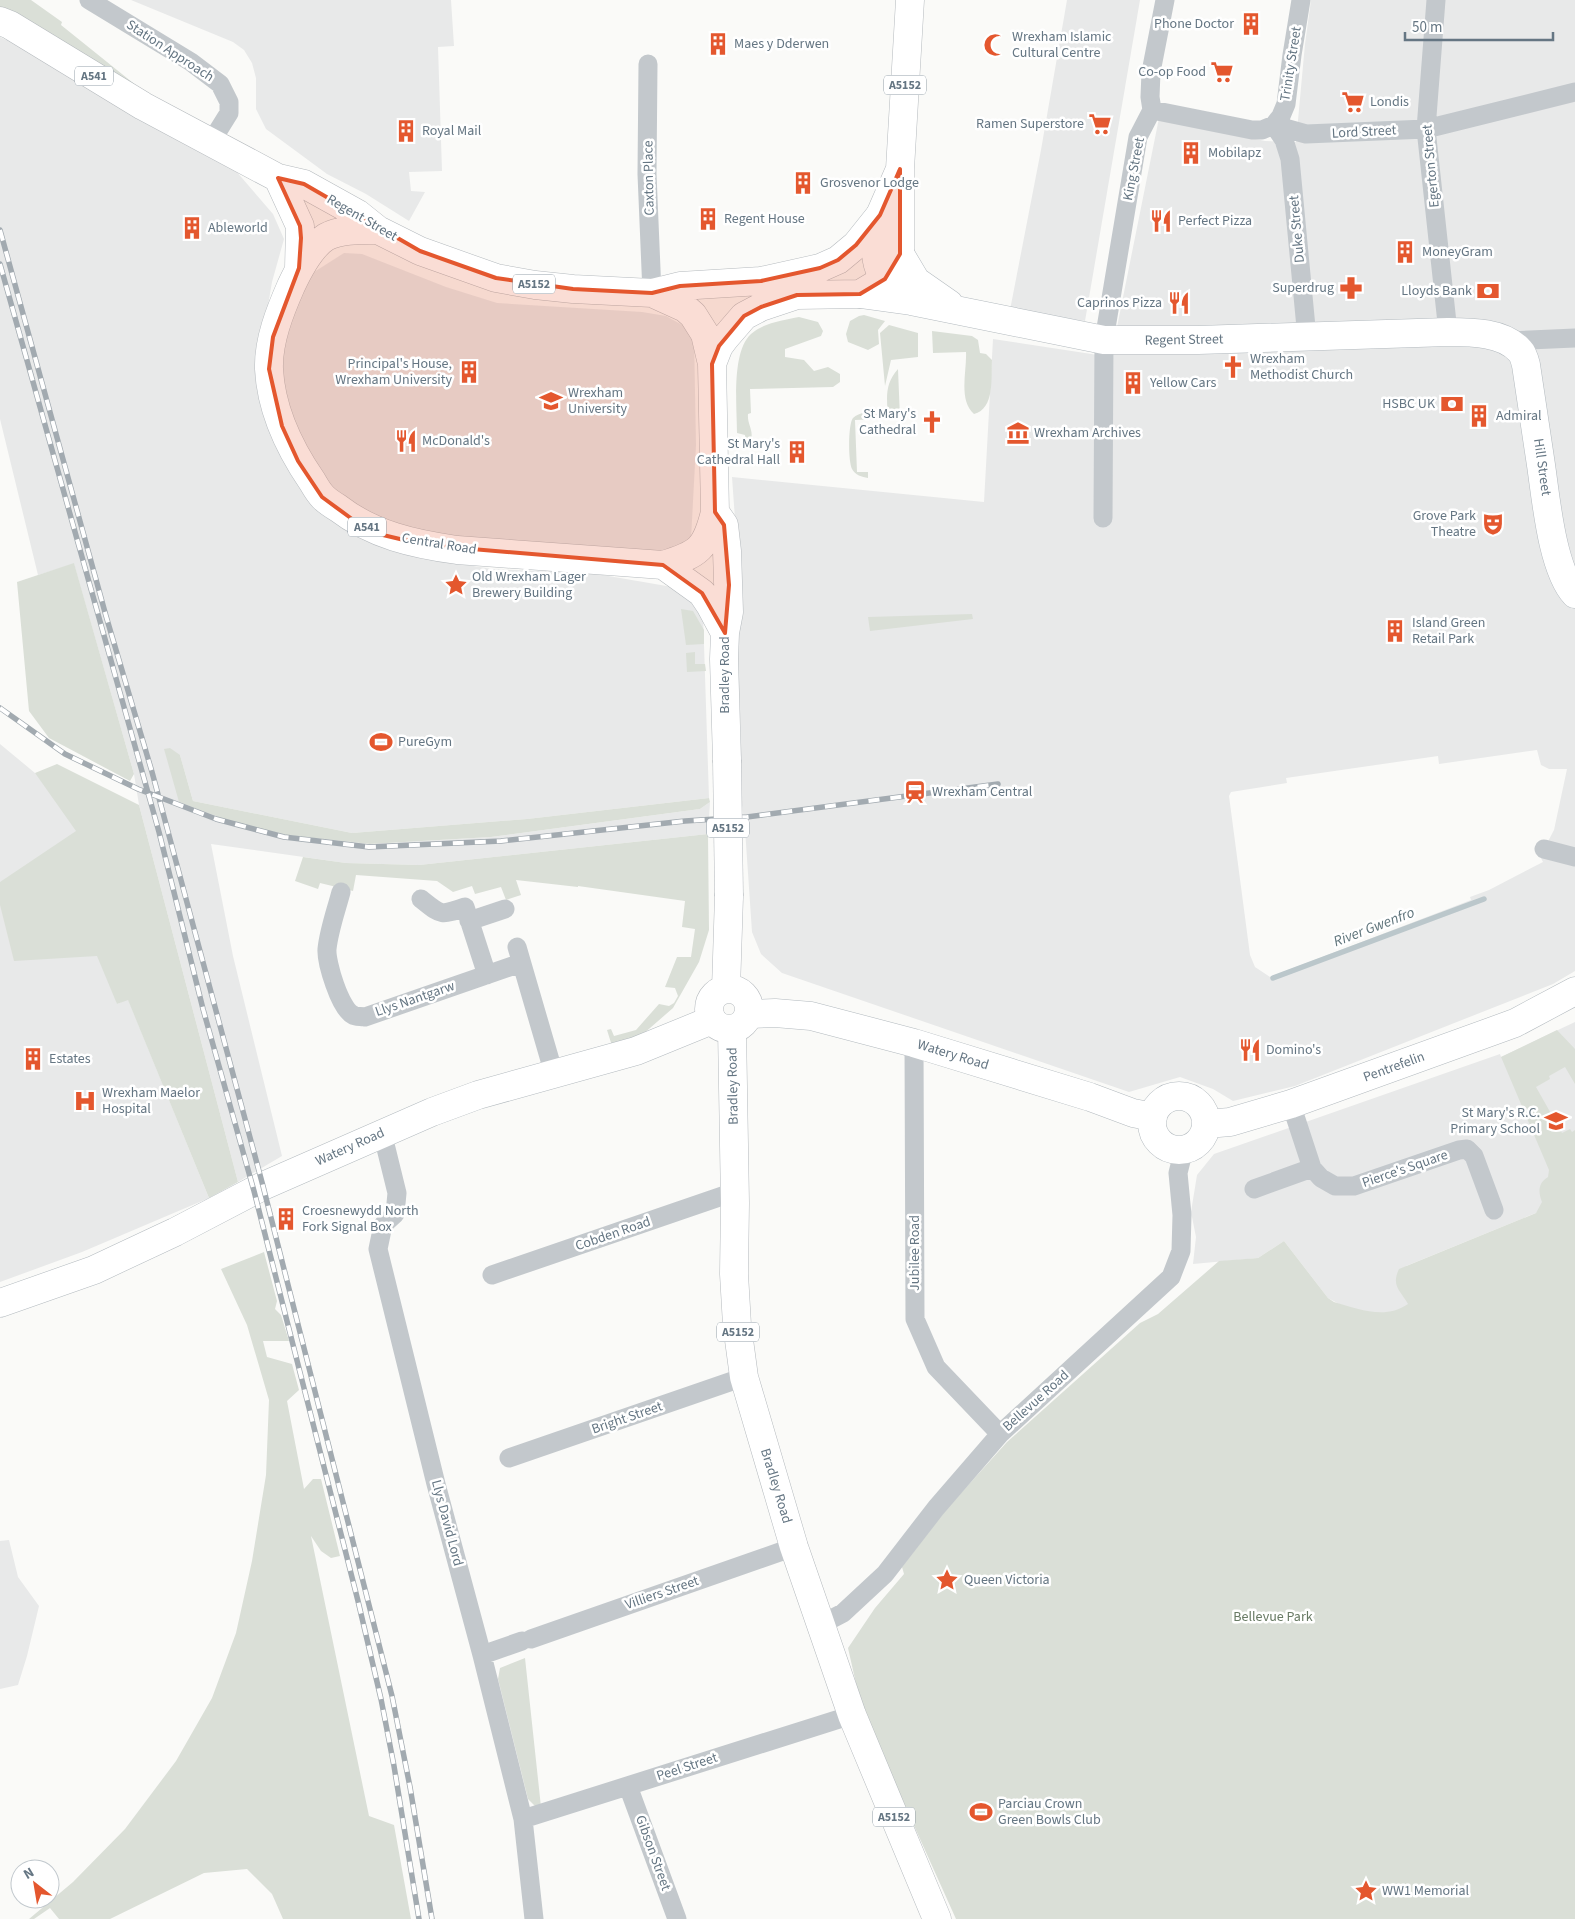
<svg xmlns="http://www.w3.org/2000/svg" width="1575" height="1919" font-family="'Source Sans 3',sans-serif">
	<rect width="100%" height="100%" fill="#fafaf8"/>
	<path fill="#e8e9e9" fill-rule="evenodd" d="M131,0H451L454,46L438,47L442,171L409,172L411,191L425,192L409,221L366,194L327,174L266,129L256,109V78L252,63L244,50L233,42Z
		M1067,0H1140L1085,321L1010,310L1041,150Z
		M1311,0H1575V971L1553,984L1295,1086L1233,1101L1213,1089L1180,1077L1129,1092L782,973L761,954L752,932L745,829L740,787L741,733L737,659V547L732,477L984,502L993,339L1111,357L1159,118L1265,141L1296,142L1305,44ZM1537,750L1541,765L1549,769H1567L1554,830L1544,849L1541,858L1543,862L1489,890L1470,897L1471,900L1270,977L1255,967L1250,955L1229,796L1231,792L1287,783L1286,778L1438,756L1439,764Z
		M10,25L211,142L273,214L284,239L272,282L261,347L277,354L294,307L311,274L344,253L362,254L446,287L497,303L642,312L666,316L684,326L694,338L696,445L691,539L674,552L455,563L492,569L591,573L684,589L703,614L709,798L527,819L352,833L193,801L180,755L179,802L286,835L370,844L491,837L700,809L710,802L708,834L419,865L346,863L211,844L233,956L282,1156L238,1182L139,805L134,774L74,564L38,575L0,419V37L6,40Z
		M0,744L35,773L86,801L117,1004L128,999L209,1198L82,1252L0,1282Z
		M1575,1022V1197L1406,1266L1420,1304L1374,1323L1328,1298L1284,1241L1258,1258L1193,1264L1196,1237L1191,1212L1197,1175L1214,1154L1500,1054L1501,1057Z
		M9,1540L18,1577L39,1606L27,1656L18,1685L0,1689V1541Z"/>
	<path fill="#dadfd7" d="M0,0H31L62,22L61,25L158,103L0,9Z
		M864,315L885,321L878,330L879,344L868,350L848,342L846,334L850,321L859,316Z
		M799,317L818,322L823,331L821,336L785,349V357L804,360L814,371L828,367L840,374V382L833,387L750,389L751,413L748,414C747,426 755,430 750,443L745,446V435L737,433C737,408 731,352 751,334C763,323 784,320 799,317Z
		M889,325L918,333V357L891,360L885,386L880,333Z
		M932,331L972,336L978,340L980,353L986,354L992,360C991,377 995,409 974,414C958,400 967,371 966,352L933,353Z
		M898,369L900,418L888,419C887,398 884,385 898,369Z
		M880,411V419L855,420L857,472H868V478C862,477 855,475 852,469C848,461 848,424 853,418C859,412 871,411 880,411Z
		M74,563L134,774L130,781L49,738L29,711L17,582Z
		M681,609L693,611L704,630V644L686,645Z
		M972,614L973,619L870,631L868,617Z
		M695,652V664H705L706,671L687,672L686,653Z
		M170,748L180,755L193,801L352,833L527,819L709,798L710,802L700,809L491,837L370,844L286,835L224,819L179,802L164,749Z
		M57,764L139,805L238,1182L209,1198L128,1000L117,1004L97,956L14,961L0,905V882L76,831L35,773Z
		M708,834L709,930L699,962L673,1008L642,1035L612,1046L607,1030L611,1029L614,1036L636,1030L659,1004L669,1006L674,1003L678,996L675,988L665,987L677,957H691L695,929L682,927L685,901L578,886V887L516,880L521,895L506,900L501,887L475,894L472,886L453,892L437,881L356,875L353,891L320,883L318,889L295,881L303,857L346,863L419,865Z
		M1557,1030L1575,1049V1084L1565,1067L1549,1076L1550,1079L1536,1087L1562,1133L1570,1129L1572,1132L1575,1130V1919H956L862,1710L848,1648L875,1608L904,1574L902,1567L944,1512L1007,1442L1140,1323L1158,1314L1219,1261L1258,1258L1284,1241L1328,1298L1334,1302C1359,1309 1385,1320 1408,1304C1400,1290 1391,1286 1399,1269L1536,1213L1542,1202C1538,1192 1538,1183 1548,1177L1549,1170L1501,1057Z
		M264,1252L277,1301L275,1309L281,1315L289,1341H263L267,1357L292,1364L299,1390L287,1401L304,1489L313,1479H321L340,1556L331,1558L321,1551L311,1536L369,1816L394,1825L411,1919H283L272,1894L247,1869L204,1873L110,1919H59L50,1908L34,1919H29L73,1882L125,1829L176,1761L212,1698L236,1633L252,1561L266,1475L269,1400L247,1325L221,1269Z
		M525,1658L541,1807L535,1806L528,1799L498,1679L500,1668Z"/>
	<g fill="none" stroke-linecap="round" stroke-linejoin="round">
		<path stroke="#bbc7cb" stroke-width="5.5" d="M1273,978L1484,899"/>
		<defs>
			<path id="secondary" d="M880,215C875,246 869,271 899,293
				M900,254L916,281L949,304
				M860,294L911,301L1104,340H1198L1448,332C1471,332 1504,332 1520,351C1523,354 1525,361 1526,365C1531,399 1536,432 1541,465C1546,499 1552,569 1575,594
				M749,1014L775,1013L811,1016L914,1043L1090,1097L1133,1113L1153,1117
				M1152 1123a27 27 0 1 1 54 0a27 27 0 1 1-54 0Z
				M1206,1124L1230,1122L1291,1104L1515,1023L1575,991
				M0,1303L94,1270L175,1232L263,1186L432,1112L478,1095L636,1051L712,1020"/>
			<path id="primary" d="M0,21L10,25L143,106L278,178L304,184L358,214L378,230L420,251L496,278L535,285L573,289L652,293L680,286L761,281L820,268L838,260L856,245L880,215L900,169
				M278,178L300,226L299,268
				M378,230C362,230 341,229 326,237C310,247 299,269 291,286C280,311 268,341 269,369C271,409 290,449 312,481C315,486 318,492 323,497C327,501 333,505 338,508C373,535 414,544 457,550L663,565C699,554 706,549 715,512
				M652,293L685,308L693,315L705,334L712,364L715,512L724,525L727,551L729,612L725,633L724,659L727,760
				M712,364L719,346L725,338L744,316L761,307L797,295L860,294L885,279L900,254V169L910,0
				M663,565L702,593L710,605L725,633
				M726,989L729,896
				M709 1009a20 20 0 1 1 40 0a20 20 0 1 1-40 0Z
				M732,1029L735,1203L734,1274L737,1325L744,1377L794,1547L852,1715L937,1919"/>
		</defs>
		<use href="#secondary" stroke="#b3babf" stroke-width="29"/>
		<use href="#primary" stroke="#b5babe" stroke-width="29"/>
		<path stroke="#c3c8cc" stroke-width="19" d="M89,0L191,62L220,84L229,102V113L211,142
			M1436,0L1426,129L1448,332
			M648,64L647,174L652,293
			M1152,110L1252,130H1262L1274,125L1306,134L1426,129L1575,92
			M1274,125L1284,140L1290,159L1307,338
			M1274,125L1281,116L1286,104L1292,55L1301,0
			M1508,341L1575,338
			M1103,518L1104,340L1138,137L1152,110L1150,97L1151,72L1165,0
			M1544,849L1575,857
			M341,892C336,911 329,930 327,949C326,962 340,1009 353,1015C356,1017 361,1016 365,1017L521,963
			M421,899C441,915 440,916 465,907L487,975
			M469,921L505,909
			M517,947L554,1074
			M914,1043L915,1319L936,1367L1000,1434
			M1291,1104L1312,1168L1321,1178L1335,1186H1354L1459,1150L1467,1149L1474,1156L1494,1210
			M382,1132L397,1193L395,1214L383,1225L378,1249L436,1484L482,1655L523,1819L534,1919
			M1254,1189L1312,1168
			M492,1275L734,1192
			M509,1458L744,1377
			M820,1625L843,1613L885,1574L936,1508L1000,1434L1171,1277L1181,1251L1182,1215L1178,1173L1184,1149
			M531,1639L794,1547
			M482,1655L522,1641
			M628,1786L677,1919
			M523,1819L852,1715"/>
		<use href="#secondary" stroke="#fff" stroke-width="28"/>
		<use href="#primary" stroke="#fff" stroke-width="28"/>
		<defs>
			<path id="rail" d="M0,230L106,616L152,772L263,1186L392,1696L410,1787L432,1919
				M0,264L159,832L203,1009L254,1191L358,1601L381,1699L394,1766L419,1919
				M0,708L65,754L138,789L216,819L284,837L369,847L501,841L685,821L747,817L998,784"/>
		</defs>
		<use href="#rail" stroke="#a2aab0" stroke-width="5.5"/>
		<use href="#rail" stroke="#fff" stroke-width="4" stroke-dasharray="11" stroke-linecap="butt"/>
		<defs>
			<path id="primary-bridge" d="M727,760L729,896"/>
		</defs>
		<use href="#primary-bridge" stroke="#b5babe" stroke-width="29" stroke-linecap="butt"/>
		<use href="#primary-bridge" stroke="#fff" stroke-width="28"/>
	</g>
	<path fill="#e4572e" fill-opacity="0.2" stroke="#e4572e" stroke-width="4" stroke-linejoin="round" d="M900,169V254L885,279L860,294L797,295L761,307L744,316L719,346L712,364L715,512L724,525L729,585L725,633L702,593L663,565L425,545L383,535L352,519L322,497L298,461L282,426L269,369L273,337L299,268L301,238L300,226L278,178L304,184L420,251L496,278L573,289L652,293L680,286L761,281L820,268L838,260L856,245L880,215Z"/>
	<defs>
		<symbol id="building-bare" viewBox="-9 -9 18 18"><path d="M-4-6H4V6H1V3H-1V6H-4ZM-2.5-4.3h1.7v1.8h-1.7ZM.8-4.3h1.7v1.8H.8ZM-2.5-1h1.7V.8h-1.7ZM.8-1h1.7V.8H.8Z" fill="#e4572e" stroke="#fff" stroke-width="2.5" paint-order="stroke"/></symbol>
		<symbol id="mosque-bare" viewBox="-9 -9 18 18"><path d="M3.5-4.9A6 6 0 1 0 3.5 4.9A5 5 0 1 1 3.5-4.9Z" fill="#e4572e" stroke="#fff" stroke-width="2.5" paint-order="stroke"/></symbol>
		<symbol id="supermarket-bare" viewBox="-9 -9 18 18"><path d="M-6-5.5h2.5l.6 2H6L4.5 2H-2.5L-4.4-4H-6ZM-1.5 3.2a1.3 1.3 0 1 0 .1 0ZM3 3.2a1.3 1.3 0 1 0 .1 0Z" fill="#e4572e" stroke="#fff" stroke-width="2.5" paint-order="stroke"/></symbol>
		<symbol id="restaurant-bare" viewBox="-9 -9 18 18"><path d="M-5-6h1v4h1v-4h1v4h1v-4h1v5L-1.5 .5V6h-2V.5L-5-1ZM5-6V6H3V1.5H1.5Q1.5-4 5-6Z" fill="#e4572e" stroke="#fff" stroke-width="2.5" paint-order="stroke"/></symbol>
		<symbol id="pharmacy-bare" viewBox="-9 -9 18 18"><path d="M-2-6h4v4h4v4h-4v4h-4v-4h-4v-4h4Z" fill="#e4572e" stroke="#fff" stroke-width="2.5" paint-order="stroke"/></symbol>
		<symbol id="bank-bare" viewBox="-9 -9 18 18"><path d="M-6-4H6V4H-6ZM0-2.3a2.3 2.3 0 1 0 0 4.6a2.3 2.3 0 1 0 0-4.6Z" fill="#e4572e" stroke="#fff" stroke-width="2.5" paint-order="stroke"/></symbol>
		<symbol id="church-bare" viewBox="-9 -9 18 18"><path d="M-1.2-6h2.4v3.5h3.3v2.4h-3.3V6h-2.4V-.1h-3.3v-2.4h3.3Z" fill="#e4572e" stroke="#fff" stroke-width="2.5" paint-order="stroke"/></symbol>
		<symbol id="university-bare" viewBox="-9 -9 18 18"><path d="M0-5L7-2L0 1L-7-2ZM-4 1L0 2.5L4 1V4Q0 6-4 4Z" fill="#e4572e" stroke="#fff" stroke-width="2.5" paint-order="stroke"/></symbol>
		<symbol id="museum-bare" viewBox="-9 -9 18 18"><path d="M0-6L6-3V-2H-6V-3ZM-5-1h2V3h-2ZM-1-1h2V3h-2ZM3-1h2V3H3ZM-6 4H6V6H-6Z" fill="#e4572e" stroke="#fff" stroke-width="2.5" paint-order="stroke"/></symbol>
		<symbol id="theatre-bare" viewBox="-9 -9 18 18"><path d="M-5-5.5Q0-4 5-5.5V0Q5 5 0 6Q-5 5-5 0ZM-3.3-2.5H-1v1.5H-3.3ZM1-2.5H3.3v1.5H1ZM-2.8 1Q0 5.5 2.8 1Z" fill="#e4572e" stroke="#fff" stroke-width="2.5" paint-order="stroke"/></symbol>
		<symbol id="sight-bare" viewBox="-9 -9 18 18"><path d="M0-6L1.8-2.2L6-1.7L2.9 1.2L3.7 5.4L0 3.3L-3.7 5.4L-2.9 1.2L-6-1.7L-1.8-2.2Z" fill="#e4572e" stroke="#fff" stroke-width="2.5" paint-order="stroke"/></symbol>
		<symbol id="stadium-bare" viewBox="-9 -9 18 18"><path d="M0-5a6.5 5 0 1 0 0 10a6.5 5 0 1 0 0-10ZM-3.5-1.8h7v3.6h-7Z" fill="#e4572e" stroke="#fff" stroke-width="2.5" paint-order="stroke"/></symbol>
		<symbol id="station-bare" viewBox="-9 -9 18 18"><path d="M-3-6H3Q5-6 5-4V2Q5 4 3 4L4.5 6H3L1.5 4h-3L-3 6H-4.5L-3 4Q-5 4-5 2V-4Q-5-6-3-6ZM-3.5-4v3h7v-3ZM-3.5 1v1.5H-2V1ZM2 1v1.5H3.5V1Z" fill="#e4572e" stroke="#fff" stroke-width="2.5" paint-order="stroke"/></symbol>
		<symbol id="hospital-bare" viewBox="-9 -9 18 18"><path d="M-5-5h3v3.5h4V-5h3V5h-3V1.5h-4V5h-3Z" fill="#e4572e" stroke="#fff" stroke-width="2.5" paint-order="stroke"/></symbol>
		<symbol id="school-bare" viewBox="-9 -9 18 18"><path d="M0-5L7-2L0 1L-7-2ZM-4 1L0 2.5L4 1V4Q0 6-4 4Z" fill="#e4572e" stroke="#fff" stroke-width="2.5" paint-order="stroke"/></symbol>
	</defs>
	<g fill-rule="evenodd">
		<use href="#building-bare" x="1235" y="8" width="32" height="32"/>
		<use href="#building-bare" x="702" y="28" width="32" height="32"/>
		<use href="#mosque-bare" x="979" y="29" width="32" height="32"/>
		<use href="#supermarket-bare" x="1206" y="56" width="32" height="32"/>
		<use href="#supermarket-bare" x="1337" y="86" width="32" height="32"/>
		<use href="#supermarket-bare" x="1084" y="108" width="32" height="32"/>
		<use href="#building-bare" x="390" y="115" width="32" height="32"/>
		<use href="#building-bare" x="1175" y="137" width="32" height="32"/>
		<use href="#building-bare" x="787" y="167" width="32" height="32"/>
		<use href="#building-bare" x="692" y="203" width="32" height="32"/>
		<use href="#restaurant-bare" x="1145" y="205" width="32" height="32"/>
		<use href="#building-bare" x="176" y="212" width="32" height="32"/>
		<use href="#building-bare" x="1389" y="236" width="32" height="32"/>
		<use href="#pharmacy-bare" x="1335" y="272" width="32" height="32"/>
		<use href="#bank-bare" x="1472" y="275" width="32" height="32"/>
		<use href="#restaurant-bare" x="1163" y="287" width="32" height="32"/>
		<use href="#church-bare" x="1217" y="351" width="32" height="32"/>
		<use href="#building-bare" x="453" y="356" width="32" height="32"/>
		<use href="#building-bare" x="1117" y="367" width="32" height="32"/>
		<use href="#university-bare" x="535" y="385" width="32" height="32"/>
		<use href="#bank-bare" x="1436" y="388" width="32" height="32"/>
		<use href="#building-bare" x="1463" y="400" width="32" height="32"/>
		<use href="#church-bare" x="916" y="406" width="32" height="32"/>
		<use href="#museum-bare" x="1002" y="417" width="32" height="32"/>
		<use href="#restaurant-bare" x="390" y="425" width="32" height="32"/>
		<use href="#building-bare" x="781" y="436" width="32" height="32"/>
		<use href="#theatre-bare" x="1477" y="508" width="32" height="32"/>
		<use href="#sight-bare" x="440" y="569" width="32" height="32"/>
		<use href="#building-bare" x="1379" y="615" width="32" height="32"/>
		<use href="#stadium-bare" x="365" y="726" width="32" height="32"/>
		<use href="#station-bare" x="899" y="776" width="32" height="32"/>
		<use href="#restaurant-bare" x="1234" y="1034" width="32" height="32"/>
		<use href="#building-bare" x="17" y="1043" width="32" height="32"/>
		<use href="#hospital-bare" x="69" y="1085" width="32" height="32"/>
		<use href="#school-bare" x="1540" y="1105" width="32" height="32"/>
		<use href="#building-bare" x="270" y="1203" width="32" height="32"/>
		<use href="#sight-bare" x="931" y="1564" width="32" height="32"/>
		<use href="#stadium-bare" x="965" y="1796" width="32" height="32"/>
		<use href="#sight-bare" x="1350" y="1875" width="32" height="32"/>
	</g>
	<g text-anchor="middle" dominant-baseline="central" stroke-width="5" stroke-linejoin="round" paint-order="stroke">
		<g fill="#fff" stroke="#939fa8" stroke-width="1">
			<rect x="75" y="66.5" width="38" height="19" rx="4"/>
			<rect x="884" y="75.5" width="42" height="19" rx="4"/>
			<rect x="513" y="274.5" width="42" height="19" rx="4"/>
			<rect x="348" y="517.5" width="38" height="19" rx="4"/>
			<rect x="707" y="818.5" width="42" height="19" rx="4"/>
			<rect x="717" y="1322.5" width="42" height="19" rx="4"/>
			<rect x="873" y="1807.5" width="42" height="19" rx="4"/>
		</g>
		<g font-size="12" font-weight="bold" fill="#657683">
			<text x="94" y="76">A541</text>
			<text x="905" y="85">A5152</text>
			<text x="534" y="284">A5152</text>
			<text x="367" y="527">A541</text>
			<text x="728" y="828">A5152</text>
			<text x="738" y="1332">A5152</text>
			<text x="894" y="1817">A5152</text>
		</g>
		<g font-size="14" fill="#657683" stroke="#fff" text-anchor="start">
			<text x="1234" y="24" text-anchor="end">Phone Doctor</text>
			<text x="1012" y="37">Wrexham Islamic<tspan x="1012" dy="16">Cultural Centre</tspan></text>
			<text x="734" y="44">Maes y Dderwen</text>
			<text x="1206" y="72" text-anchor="end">Co-op Food</text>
			<text x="1370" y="102">Londis</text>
			<text x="1084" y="124" text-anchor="end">Ramen Superstore</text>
			<text x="422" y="131">Royal Mail</text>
			<text x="1208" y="153">Mobilapz</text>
			<text x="820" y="183">Grosvenor Lodge</text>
			<text x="724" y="219">Regent House</text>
			<text x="1178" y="221">Perfect Pizza</text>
			<text x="208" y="228">Ableworld</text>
			<text x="1422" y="252">MoneyGram</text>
			<text x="1334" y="288" text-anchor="end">Superdrug</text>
			<text x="1472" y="291" text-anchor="end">Lloyds Bank</text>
			<text x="1162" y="303" text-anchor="end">Caprinos Pizza</text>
			<text x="1250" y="359">Wrexham<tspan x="1250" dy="16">Methodist Church</tspan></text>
			<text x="452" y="364" text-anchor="end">Principal's House,<tspan x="452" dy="16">Wrexham University</tspan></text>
			<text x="1150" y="383">Yellow Cars</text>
			<text x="568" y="393">Wrexham<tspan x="568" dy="16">University</tspan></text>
			<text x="1435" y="404" text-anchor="end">HSBC UK</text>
			<text x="916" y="414" text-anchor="end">St Mary's<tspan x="916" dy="16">Cathedral</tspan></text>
			<text x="1496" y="416">Admiral</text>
			<text x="1034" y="433">Wrexham Archives</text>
			<text x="422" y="441">McDonald's</text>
			<text x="780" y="444" text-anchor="end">St Mary's<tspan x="780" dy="16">Cathedral Hall</tspan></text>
			<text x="1476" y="516" text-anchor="end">Grove Park<tspan x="1476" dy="16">Theatre</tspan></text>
			<text x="472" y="577">Old Wrexham Lager<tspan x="472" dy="16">Brewery Building</tspan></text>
			<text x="1412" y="623">Island Green<tspan x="1412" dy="16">Retail Park</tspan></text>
			<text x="398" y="742">PureGym</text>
			<text x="932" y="792">Wrexham Central</text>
			<text x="1266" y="1050">Domino's</text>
			<text x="49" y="1059">Estates</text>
			<text x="102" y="1093">Wrexham Maelor<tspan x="102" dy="16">Hospital</tspan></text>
			<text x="1540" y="1113" text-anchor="end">St Mary's R.C.<tspan x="1540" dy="16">Primary School</tspan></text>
			<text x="302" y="1211">Croesnewydd North<tspan x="302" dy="16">Fork Signal Box</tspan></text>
			<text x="964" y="1580">Queen Victoria</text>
			<text x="998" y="1804">Parciau Crown<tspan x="998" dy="16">Green Bowls Club</tspan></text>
			<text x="1382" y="1891">WW1 Memorial</text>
		</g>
		<g font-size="14" fill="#657683" stroke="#fff">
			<text transform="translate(170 51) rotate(33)">Station Approach</text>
			<text transform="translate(1291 64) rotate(-81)">Trinity Street</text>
			<text transform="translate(1364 132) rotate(-3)">Lord Street</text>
			<text transform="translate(1431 166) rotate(-95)">Egerton Street</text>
			<text transform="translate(1134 169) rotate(-79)">King Street</text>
			<text transform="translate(649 178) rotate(-91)">Caxton Place</text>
			<text transform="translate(362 218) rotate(30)">Regent Street</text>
			<text transform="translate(1297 229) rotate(-95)">Duke Street</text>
			<text transform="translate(1184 340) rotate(-1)">Regent Street</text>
			<text transform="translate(1542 467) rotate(82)">Hill Street</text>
			<text transform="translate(439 544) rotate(9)">Central Road</text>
			<text transform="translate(725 675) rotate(-90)">Bradley Road</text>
			<text transform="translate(415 999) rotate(-19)">Llys Nantgarw</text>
			<text transform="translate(953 1055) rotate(17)">Watery Road</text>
			<text transform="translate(1394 1067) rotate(-20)">Pentrefelin</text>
			<text transform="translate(733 1086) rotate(-91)">Bradley Road</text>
			<text transform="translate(350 1147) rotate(-24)">Watery Road</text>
			<text transform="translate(1405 1169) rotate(-19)">Pierce's Square</text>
			<text transform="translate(613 1234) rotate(-19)">Cobden Road</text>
			<text transform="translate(915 1253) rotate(-90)">Jubilee Road</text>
			<text transform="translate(1036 1401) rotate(-42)">Bellevue Road</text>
			<text transform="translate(627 1418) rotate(-19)">Bright Street</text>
			<text transform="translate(776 1486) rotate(73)">Bradley Road</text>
			<text transform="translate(447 1523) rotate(75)">Llys David Lord</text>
			<text transform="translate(662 1593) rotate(-19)">Villiers Street</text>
			<text transform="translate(687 1767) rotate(-18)">Peel Street</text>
			<text transform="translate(653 1853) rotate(70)">Gibson Street</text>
		</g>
		<g font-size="14" fill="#687a64" stroke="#fff">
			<text x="1273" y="1617">Bellevue Park</text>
		</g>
		<g font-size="15" font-style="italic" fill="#60757c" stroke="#fff">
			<text transform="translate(1374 927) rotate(-21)">River Gwenfro</text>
		</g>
	</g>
	<g transform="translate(35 1884) rotate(329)"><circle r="24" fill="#ffffff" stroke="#c1c8cd"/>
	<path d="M0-4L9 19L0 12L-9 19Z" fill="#e4572e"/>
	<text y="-8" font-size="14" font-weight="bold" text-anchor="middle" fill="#657683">N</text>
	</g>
	<path d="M1405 32v8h148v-8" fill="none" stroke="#657683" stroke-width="2.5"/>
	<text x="1412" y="32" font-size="15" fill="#657683" stroke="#ffffff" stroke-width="4" paint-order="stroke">50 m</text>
</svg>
